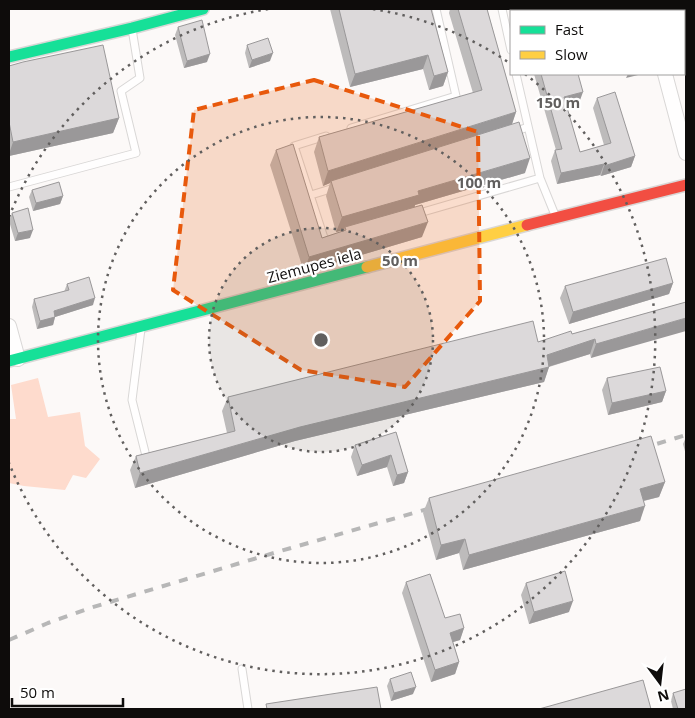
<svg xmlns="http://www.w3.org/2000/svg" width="695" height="718" font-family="'Open Sans',sans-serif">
	<rect width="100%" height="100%" fill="#fcf9f8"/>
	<path fill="#fedbcd" d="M38,378L48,417L80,412L85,446L100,459L86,478L73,475L65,490L24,486L9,483V419H16L11,385Z"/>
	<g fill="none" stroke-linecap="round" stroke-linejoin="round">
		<defs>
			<path id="lane" d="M502,9L511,50
				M516,74L540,178L555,215
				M351,128L456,96L436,9
				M514,132L528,127
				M326,136L294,146L325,241L329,240
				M9,187L136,153L121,91L140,78L132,29
				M311,195L337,187
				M416,214L540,178
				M141,329L132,400L145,452
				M242,669L248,709"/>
			<path id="street" d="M647,9L648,11
				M665,74L686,153
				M9,326L18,359"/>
			<path id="fast" d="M9,57L132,28L203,9
				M9,361L367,267"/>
			<path id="slow" d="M367,267L527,225"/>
			<path id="jam" d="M527,225L686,185"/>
		</defs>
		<use href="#lane" stroke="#d9d7d6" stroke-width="9"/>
		<use href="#street" stroke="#d9d7d6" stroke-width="16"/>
		<use href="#fast" stroke="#d9d7d6" stroke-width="14"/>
		<use href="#slow" stroke="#d9d7d6" stroke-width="14"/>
		<use href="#jam" stroke="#d9d7d6" stroke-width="14"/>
		<use href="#lane" stroke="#fffefe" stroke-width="7"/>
		<use href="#street" stroke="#fffefe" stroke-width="14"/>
		<use href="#fast" stroke="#16e098" stroke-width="11"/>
		<use href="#slow" stroke="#ffcf43" stroke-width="11"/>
		<use href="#jam" stroke="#f24e42" stroke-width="11"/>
		<path stroke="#b7b7b7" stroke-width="4" stroke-dasharray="9 9" stroke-linecap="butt" d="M640,449L686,435
			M9,640L48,623L90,608L277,552L438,506"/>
	</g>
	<path fill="#bdbbbb" d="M330,9H431L448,72L443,86L429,90L423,69L350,87Z
		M450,9H487L516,112L512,124L525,173L415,205V207L422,237L304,272L270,165L276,150L322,238L343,231L344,230L336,232L326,196L330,183L323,186L314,152L319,137L473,93L449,13Z
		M581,9H606L605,11H581Z
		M681,9H686V26L684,17V11H682Z
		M178,27L207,62L184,68L175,35Z
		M247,45L270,61L249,68L245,53Z
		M9,67L119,118L113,133L9,156Z
		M534,74H578L579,103L566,106L580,152L604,145L593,108L597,98L635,156L631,167L601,176L600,175L557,184L551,161L555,150H556Z
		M32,190L63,196L60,204L33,211L29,197Z
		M12,213L30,238L15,241L9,221Z
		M673,283L669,294L569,324L560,298L565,286Z
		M67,284L93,305L55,317L53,325L37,329L32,307L34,299L64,292Z
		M686,302L591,358L590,354L549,367L544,382L295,441L135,488L130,470L136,456L227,433L222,411L228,397L538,342L572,334Z
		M607,378L666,391L662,402L608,415L602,390Z
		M396,432L408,472L404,483L393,486L387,467L357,476L351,457L355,445Z
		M686,437V455L683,444Z
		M665,482L659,497L644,501L640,521L463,570L459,553L436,560L423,513L429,498Z
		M406,582L445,618L464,628L460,640L453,642L459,662L455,674L431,682L402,593Z
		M526,583L569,612L529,624L521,595Z
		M390,679L413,694L391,701L387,686Z
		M673,693L686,709H673L671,701Z"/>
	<path fill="#9a9899" d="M589,9H606L605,11H584L585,10Z
		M273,53L270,61L249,68L252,60Z
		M210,54L207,62L184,68L187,61Z
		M428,55L423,69L350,87L355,74Z
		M448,72L443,86L429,90L434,76Z
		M628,74H642L626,78Z
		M583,92L579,103L560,108L564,97Z
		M516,112L511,127L331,181L330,183L323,186L328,171Z
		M119,118L113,133L9,156V154L13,142Z
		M635,156L631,167L601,176L604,166Z
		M530,158L525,173L415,205L414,209L345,227L344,230L336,232L342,217L418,191Z
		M604,164L600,175L557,184L561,173Z
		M63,196L60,204L33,211L36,203Z
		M428,222L422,237L304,272L309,257Z
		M33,230L30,238L15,241L18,233Z
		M673,283L669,294L569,324L573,312Z
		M95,298L93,305L55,317L53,325L37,329L40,321L54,311Z
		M686,318V331L591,358L596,344Z
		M595,339L590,354L544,368L549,367L544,382L295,441L135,488L140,473L547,355Z
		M666,391L662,402L608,415L612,403Z
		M391,455L387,467L357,476L362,465Z
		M408,472L404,483L393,486L397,475Z
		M665,482L659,497L634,503L640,489Z
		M645,506L640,521L463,570L469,555Z
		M465,539L459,553L436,560L441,545Z
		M573,601L569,612L529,624L534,612Z
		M464,628L460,640L446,644L450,633Z
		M459,662L455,674L431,682L435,670Z
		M416,687L413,694L391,701L394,693Z"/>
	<path fill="#dcd9da" stroke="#9a9899" d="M339,9H431L448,72L434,76L428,55L355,74Z
		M458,9H487L516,112L328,171L319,137L482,90Z
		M522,9H538L539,11H523Z
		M202,20L210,54L187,61L178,27Z
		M268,38L273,53L252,60L247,45Z
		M103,45L119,118L13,142L9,122V66L23,62Z
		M541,74H578L583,92L564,97L580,152L611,143L597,98L615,92L635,156L604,166V164L561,173L555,150L562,149Z
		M519,122L530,158L418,191L419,195L342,217L331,181Z
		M293,144L322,238L346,230L345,227L422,205L428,222L309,257L276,150Z
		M59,182L63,196L36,203L32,190Z
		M28,208L33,230L18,233L12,213Z
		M666,258L673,283L573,312L565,286Z
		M89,277L95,298L54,311L55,317L40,321L34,299L69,290L67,284Z
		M686,302V318L596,344L595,339L547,355L549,367L300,427L140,473L136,456L235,431L228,397L533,321L538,342L571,331L572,334Z
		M660,367L666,391L612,403L607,378Z
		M396,432L408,472L397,475L391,455L362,465L355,445Z
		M651,436L665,482L640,489L645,506L469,555L465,539L441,545L429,498Z
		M565,571L573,601L534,612L526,583Z
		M430,574L445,618L460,614L464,628L450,633L459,662L435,670L406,582Z
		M411,672L416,687L394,693L390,679Z
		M643,680L651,709H539Z
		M377,687L381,709H267L266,704Z
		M686,689V709H678L673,693Z"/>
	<path fill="#e8590c" fill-opacity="0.2" stroke="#e8590c" stroke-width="4" stroke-dasharray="10 6" stroke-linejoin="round" d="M314,80L478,132L480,301L405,387L301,370L173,290L194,110Z"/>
	<circle cx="321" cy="340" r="112" fill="#615f5e" fill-opacity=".12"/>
	<g fill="none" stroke="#615f5e" stroke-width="2.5" stroke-dasharray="2.5 5">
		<circle cx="321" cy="340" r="112"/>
		<circle cx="321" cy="340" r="223"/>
		<path d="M9 217A335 335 0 0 1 269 9M373 9A335 335 0 0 1 511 64M525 74A335 335 0 1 1 9 463"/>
	</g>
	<g text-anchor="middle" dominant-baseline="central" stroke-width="4.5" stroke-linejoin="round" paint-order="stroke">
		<g font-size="15" fill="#0e0c0b" stroke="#fff">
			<text transform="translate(314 265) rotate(-15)">Ziemupes iela</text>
		</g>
	</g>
	<circle cx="321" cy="340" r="8" fill="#615f5e" stroke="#fff" stroke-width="2.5"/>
	<g font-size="15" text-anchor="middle" font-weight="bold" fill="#615f5e" stroke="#fff" stroke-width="4.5" stroke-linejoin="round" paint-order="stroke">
		<text x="558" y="108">150 m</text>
		<text x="479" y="188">100 m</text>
		<text x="400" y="266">50 m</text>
	</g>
	<rect width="695" height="718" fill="none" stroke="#0e0c0b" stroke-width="20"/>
	<rect x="510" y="10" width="175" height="65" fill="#ffffff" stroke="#9f9e9d"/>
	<rect x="520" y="26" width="25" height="8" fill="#16e098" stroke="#9f9e9d"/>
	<text x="555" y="35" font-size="15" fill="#0e0c0b">Fast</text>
	<rect x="520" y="51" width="25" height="8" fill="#ffcf43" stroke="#9f9e9d"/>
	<text x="555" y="60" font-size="15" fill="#0e0c0b">Slow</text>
	<g transform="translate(660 683) rotate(165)" stroke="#ffffff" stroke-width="4" paint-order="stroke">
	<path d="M0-4L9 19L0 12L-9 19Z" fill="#0e0c0b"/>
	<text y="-8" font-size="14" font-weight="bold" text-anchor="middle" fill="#0e0c0b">N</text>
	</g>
	<path d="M12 698v8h111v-8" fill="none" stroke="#0e0c0b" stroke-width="2.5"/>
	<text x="20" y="698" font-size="15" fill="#0e0c0b" stroke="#ffffff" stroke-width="4" paint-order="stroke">50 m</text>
</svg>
